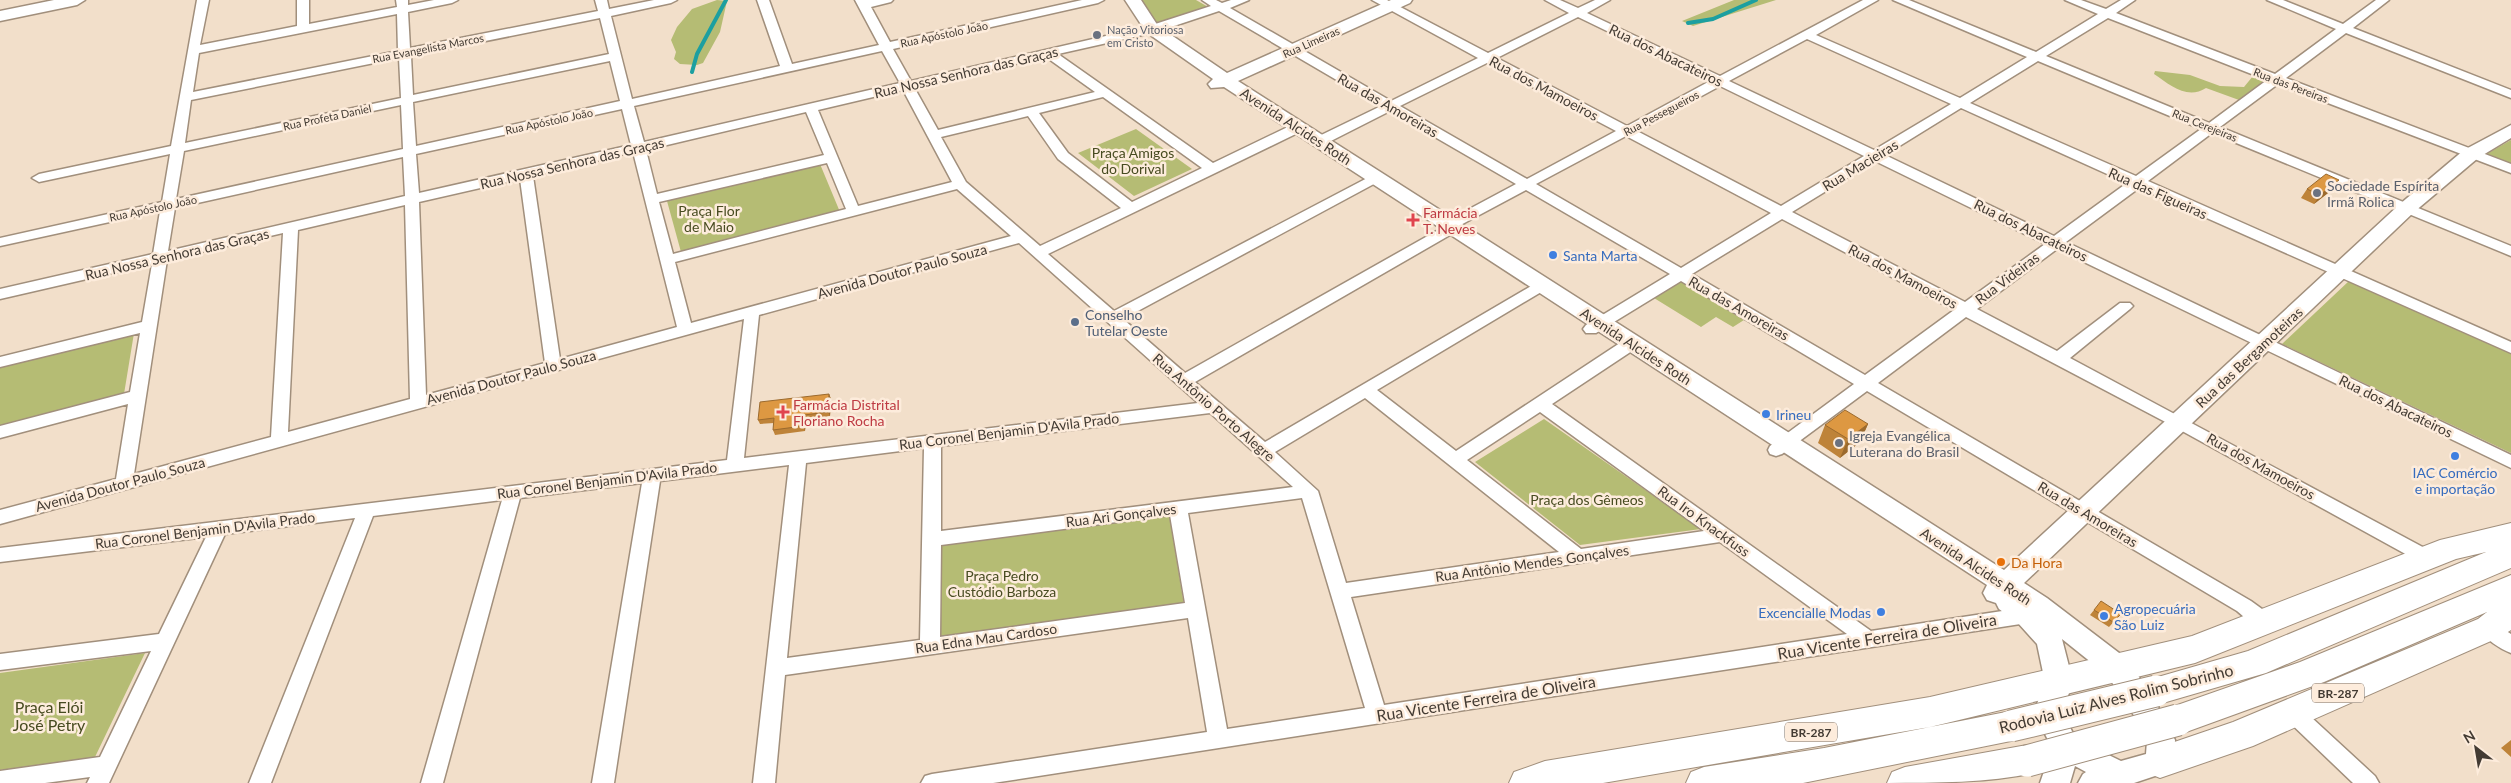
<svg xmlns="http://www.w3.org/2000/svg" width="2511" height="783" font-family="Lato,sans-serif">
	<rect width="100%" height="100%" fill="#f2dfca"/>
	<path fill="#b5bc74" d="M717,0L727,1L720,32L703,63L697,65L680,64L674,59L676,52L671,40L677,27L692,9Z
		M1139,0H1196L1210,8L1154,23Z
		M1734,0H1776L1693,26L1682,21Z
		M2155,71L2190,75L2220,86L2244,87L2253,76H2259L2266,81L2259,88L2239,100L2206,88C2187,100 2170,85 2154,74Z
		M1136,129L1192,169L1134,196L1078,153Z
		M2511,140V167L2483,156Z
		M820,164L840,212L681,252L667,201Z
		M1680,281L1744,320L1733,327L1716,317L1701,327L1654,298Z
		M2349,281L2511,353V453L2282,344Z
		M134,333L124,394L0,426V366Z
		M1544,419L1701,529L1580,545L1475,462Z
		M1169,513L1184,605L941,639V543Z
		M145,653L95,757L0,770V673Z"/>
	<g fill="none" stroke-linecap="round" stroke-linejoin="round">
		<path stroke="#1c9fa0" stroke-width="4" d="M1688,23L1713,19L1756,0
			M692,72L697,54L726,0"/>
		<defs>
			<path id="street" d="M197,0H209L200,45L297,26V0H309V24L397,7L396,0H408V5L434,0H458L452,3L408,12L410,48L598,11L595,0H607L609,9L654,0H677L671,3L611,16L632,99L780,66L757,0H769L792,64L879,45L855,0H893L891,2L871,7L890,42L1082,0H1104L1098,3L893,49L911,81L1149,26L1211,6L1202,0H1216L1222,3L1231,0H1249L1230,8L1391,101L1478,58L1372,0H1387L1488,53L1569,13L1545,0H1560L1578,8L1595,0H1610L1587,13L1720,76L1863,0H1878L1816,35L1960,98L2027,57L1893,0H1909L2036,52L2098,14L2065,0H2081L2106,9L2121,0H2135L2116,13L2275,74L2336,29L2267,0H2283L2343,24L2376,0H2389L2353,28L2511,90V98L2346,33L2286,78L2511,164V173L2278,84L2220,127L2511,246V256L2212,133L2148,181L2511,342V353L2139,188L2066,242L2511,455V468L2057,249L1977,309L2057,351L2120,303H2130L2133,306L2130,309L2070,358L2432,552L2435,557L2432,562L2426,564L2420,562L2173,426L1966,317L1878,383L2251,601L2273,617L2276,623L2273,629C2259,633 2248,620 2237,611L1867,391L1782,454L1776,456L1770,454L1768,450L1770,446L1854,384L1681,281L1596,333H1586L1583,329L1586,325L1670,274L1526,190L1455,228L1450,235L1195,382L1265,442L1538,282H1548L1550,285L1548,288L1377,390L1456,451L1626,339H1638L1640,343L1638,347L1552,404L1871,631L2022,608L2031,603L2038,606L2040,611L2034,620L2027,623L993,783H921L925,776L932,774L1207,732L1188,618L785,675L775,783H753L789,465L660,481L614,783H592L642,483L520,498L443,783H421L502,500L373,516L271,783H249L355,518L225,534L109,783H87L90,777L45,783H0V771L100,757L151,651L0,670V654L159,634L206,537L0,562V548L727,460L744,319L0,524V510L116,479L128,404L0,438V426L130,392L140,333L0,367V357L142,322L152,264L0,299V289L153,254L160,211L0,246V238L162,202L170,154L39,182L32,178L39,174L171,146ZM1219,11L1381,106L1315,138L1313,141L1315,144H1325L1390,111L1516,184L1445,222L1440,229L1185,373L1123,319L1385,178L1383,175H1373L1114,311L1048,254L1304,130L1306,127L1304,124H1294L1213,163L1058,54L1156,32ZM397,14L398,51L193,92L199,53ZM1578,17L1710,81L1627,126L1497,58ZM600,18L609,54L413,95L411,56ZM2108,18L2267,80L2209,123L2046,56ZM1807,39L1951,104L1874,150L1729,81ZM882,51L900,83L644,142L634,106ZM1046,57L1095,92L938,130L914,87ZM399,58L401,98L185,143L191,100ZM610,61L620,101L416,146L413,102ZM2038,61L2201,129L2136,176L1970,103ZM1487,63L1616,131L1527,179L1400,106ZM1720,86L1864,156L1781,206L1637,131ZM903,90L952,182L858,206L818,110ZM1103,97L1202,168L1132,202L1068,153L1039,113ZM401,105L403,149L176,199L184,151ZM1961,108L2127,183L2054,236L1885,155ZM622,109L631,145L419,193L416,154ZM806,112L824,155L657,194L646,150ZM1028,116L1058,159L1121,208L1040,246L966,182L941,137ZM1626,136L1771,213L1681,268L1536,184ZM633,152L677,327L560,359L533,176ZM403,157L405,196L168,251L175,208ZM1875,161L2045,244L1965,302L1792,212ZM827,163L846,209L673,254L659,202ZM520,179L545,363L426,395L419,202ZM957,189L1011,236L691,323L675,262ZM405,205L410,399L288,432L298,230ZM1782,219L1954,310L1865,375L1692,274ZM283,233L271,437L134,474L167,260ZM1019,243L1198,403L744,458L759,315ZM1365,398L1559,552L1346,583L1318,491L1275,452ZM1540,412L1704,531L1581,549L1467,460ZM1210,413L1293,487L941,531V446ZM924,448L920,640L787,658L806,463ZM1302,498L1365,708L1227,729L1188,513ZM1170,515L1185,603L940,637L941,545ZM1720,542L1847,634L1384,705L1351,597Z
				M2489,620L2511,634V653C2500,649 2485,639 2479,628L2482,622Z
				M2292,703L2299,706L2375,776L2379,783H2353L2285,718L2282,712L2285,706Z"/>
			<path id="secondary" d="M54,0H85L77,5L0,21V11Z
				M1125,0H1141L1158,26L1227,73L1391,0H1412L1410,3L1238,81L2004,570L2400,204L2464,150L2511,125V138L2478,158L2414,212L2024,583L2047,598L2127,659L2155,701L2175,740L2174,762L2170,771L2134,783H2078L2083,774L2086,772L2075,766L2070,783H2040L2052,748L2034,712L2045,682L2037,644L2018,623L1999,609L1996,603L1987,600L1983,593L1987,585L1224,87L1211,88L1208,84L1213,79L1146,32ZM2062,639L2107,675L2135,717L2147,741L2146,754L2121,761L2076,739L2062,712L2073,682Z"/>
			<path id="highway" d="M2511,523V568L2266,673L2156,705L2144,701L2139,691L2144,681L2248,651L2486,552L2456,559L2195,663L1930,727L1603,783H1509L1514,772L1545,761L1930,697L2192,636L2440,540Z
				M2511,575V630L2500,637L2253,746L2160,778L2148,773L2142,762L2148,751L2233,722L2478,619L2487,612L2324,682L2178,735L2166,731L2161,720L2166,709L2300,662Z
				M2011,711L2023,715L2028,726L2023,737L2011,741L1803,783H1686L1691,772L1704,767L1824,748Z
				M2027,745L2039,750L2045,761L2039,772C1992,783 1937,783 1887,783L1892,772L1905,767Z"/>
		</defs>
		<use href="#street" stroke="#a18f7c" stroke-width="3"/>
		<use href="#secondary" stroke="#a18f7c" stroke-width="3"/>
		<use href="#highway" stroke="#a18f7c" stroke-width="2"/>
		<use href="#street" fill="#fff" fill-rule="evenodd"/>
		<use href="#secondary" fill="#fff" fill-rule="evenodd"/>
		<use href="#highway" fill="#fff" fill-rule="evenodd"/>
		<defs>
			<path id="highway-bridge" d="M2011,726L2156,691
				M2027,761L2178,720"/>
		</defs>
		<use href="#highway-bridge" stroke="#a18f7c" stroke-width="33" stroke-linecap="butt"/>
		<use href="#highway-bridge" stroke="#fff" stroke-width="31"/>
	</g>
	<path fill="#be8339" d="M2307,189H2333L2314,204L2301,198Z
		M829,394L831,399L830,416L806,419L805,431L775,435L773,430L774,423L760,424L758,420Z
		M1868,424L1860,442L1840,458L1818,443L1825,425Z
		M2094,610L2121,614L2109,627L2090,615Z
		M2511,740V757L2501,748Z"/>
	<path fill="#9b6a2e" d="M2339,180L2333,189L2314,204L2320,195Z
		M829,394L831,399L830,416L828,412Z
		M804,415L806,419L805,431L803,426Z
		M1868,424L1860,442L1840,458L1848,439Z"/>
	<path fill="#dd9842" stroke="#9b6a2e" d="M2326,174L2339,180L2320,195L2307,189Z
		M829,394L828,412L804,415L803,426L773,430L774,418L758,420L760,402Z
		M1845,410L1868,424L1848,439L1825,425Z
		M2101,601L2121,614L2113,622L2094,610Z"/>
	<g fill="#6b7280" stroke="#fdecdc" stroke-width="2">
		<circle cx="1097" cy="35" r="5"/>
		<circle cx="2317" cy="193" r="5"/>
		<circle cx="1839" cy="443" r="5"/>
	</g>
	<g fill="#e0444e" stroke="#fdecdc" stroke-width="2">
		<path d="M1410.5 212.5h5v5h5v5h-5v5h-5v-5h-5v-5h5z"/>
		<path d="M780.5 404.5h5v5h5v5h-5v5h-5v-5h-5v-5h5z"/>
	</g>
	<g fill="#3f7fe0" stroke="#fdecdc" stroke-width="2">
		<circle cx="1553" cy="255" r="5"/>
		<circle cx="1766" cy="414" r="5"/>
		<circle cx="2455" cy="456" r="5"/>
		<circle cx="1881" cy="612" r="5"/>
		<circle cx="2104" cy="616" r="5"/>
	</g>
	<circle fill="#5c6f8a" stroke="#fdecdc" stroke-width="2" cx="1075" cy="322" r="5"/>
	<circle fill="#e8710a" stroke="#fdecdc" stroke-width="2" cx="2001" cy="562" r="5"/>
	<g text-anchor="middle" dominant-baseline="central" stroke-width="5" stroke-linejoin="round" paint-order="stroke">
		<g font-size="11" fill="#5b616d" stroke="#fdecdc" text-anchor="start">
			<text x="1107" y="29">Nação Vitoriosa<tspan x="1107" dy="13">em Cristo</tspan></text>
		</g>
		<g font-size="11" fill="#433b33" stroke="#fdecdc">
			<text transform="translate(944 34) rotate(-12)">Rua Apóstolo João</text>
			<text transform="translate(1311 42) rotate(-24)">Rua Limeiras</text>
			<text transform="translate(428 48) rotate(-11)">Rua Evangelista Marcos</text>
			<text transform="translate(2291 85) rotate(21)">Rua das Pereiras</text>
			<text transform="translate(1661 113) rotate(-28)">Rua Pessegueiros</text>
			<text transform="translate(327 117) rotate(-12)">Rua Profeta Daniel</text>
			<text transform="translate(549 121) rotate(-12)">Rua Apóstolo João</text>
			<text transform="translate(2205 125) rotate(22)">Rua Cerejeiras</text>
			<text transform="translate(153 208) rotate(-12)">Rua Apóstolo João</text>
		</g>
		<g fill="#fdecdc" stroke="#7b7066" stroke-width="1">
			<rect x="2312" y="683.5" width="52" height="19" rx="4"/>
			<rect x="1785" y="722.5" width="52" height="19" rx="4"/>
		</g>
		<g font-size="12" font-weight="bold" fill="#433b33">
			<text x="2338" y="693">BR-287</text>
			<text x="1811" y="732">BR-287</text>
		</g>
		<g font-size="14" fill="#433b33" stroke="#fdecdc">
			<text transform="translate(1666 55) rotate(26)">Rua dos Abacateiros</text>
			<text transform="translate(966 72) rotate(-13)">Rua Nossa Senhora das Graças</text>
			<text transform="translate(1544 88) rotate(28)">Rua dos Mamoeiros</text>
			<text transform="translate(1388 105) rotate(30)">Rua das Amoreiras</text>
			<text transform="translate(1296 126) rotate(33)">Avenida Alcides Roth</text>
			<text transform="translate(572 163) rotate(-13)">Rua Nossa Senhora das Graças</text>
			<text transform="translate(1860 165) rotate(-31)">Rua Macieiras</text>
			<text transform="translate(2158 193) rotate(24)">Rua das Figueiras</text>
			<text transform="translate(2031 230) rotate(26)">Rua dos Abacateiros</text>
			<text transform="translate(177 254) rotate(-13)">Rua Nossa Senhora das Graças</text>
			<text transform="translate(902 271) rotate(-15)">Avenida Doutor Paulo Souza</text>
			<text transform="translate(1903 276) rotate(28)">Rua dos Mamoeiros</text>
			<text transform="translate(2007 278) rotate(-37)">Rua Videiras</text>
			<text transform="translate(1739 308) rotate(30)">Rua das Amoreiras</text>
			<text transform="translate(1636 346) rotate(33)">Avenida Alcides Roth</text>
			<text transform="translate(2249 357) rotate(-43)">Rua das Bergamoteiras</text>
			<text transform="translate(511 377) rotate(-15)">Avenida Doutor Paulo Souza</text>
			<text transform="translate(2396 406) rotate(26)">Rua dos Abacateiros</text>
			<text transform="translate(1214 407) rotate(41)">Rua Antônio Porto Alegre</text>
			<text transform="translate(1009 431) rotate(-7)">Rua Coronel Benjamin D'Avila Prado</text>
			<text transform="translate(2261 466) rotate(29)">Rua dos Mamoeiros</text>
			<text transform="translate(607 480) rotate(-7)">Rua Coronel Benjamin D'Avila Prado</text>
			<text transform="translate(120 484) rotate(-15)">Avenida Doutor Paulo Souza</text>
			<text transform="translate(2088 514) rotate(31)">Rua das Amoreiras</text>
			<text transform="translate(1121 515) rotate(-7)">Rua Ari Gonçalves</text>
			<text transform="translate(1704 521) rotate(36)">Rua Iro Knackfuss</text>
			<text transform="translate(205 530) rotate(-7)">Rua Coronel Benjamin D'Avila Prado</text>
			<text transform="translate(1532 563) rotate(-8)">Rua Antônio Mendes Gonçalves</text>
			<text transform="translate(1976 566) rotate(33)">Avenida Alcides Roth</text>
			<text transform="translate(986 638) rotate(-8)">Rua Edna Mau Cardoso</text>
		</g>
		<g font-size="14" fill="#474b20" stroke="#fdecdc">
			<text x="1133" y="152">Praça Amigos<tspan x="1133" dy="16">do Dorival</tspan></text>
			<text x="709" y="210">Praça Flor<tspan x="709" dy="16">de Maio</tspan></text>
			<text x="1587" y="499">Praça dos Gêmeos</text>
			<text x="1002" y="575">Praça Pedro<tspan x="1002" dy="16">Custódio Barboza</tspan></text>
		</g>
		<g font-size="14" fill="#5b616d" stroke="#fdecdc" text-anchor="start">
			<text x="2327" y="185">Sociedade Espírita<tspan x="2327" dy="16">Irmã Rolica</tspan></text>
			<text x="1849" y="435">Igreja Evangélica<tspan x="1849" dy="16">Luterana do Brasil</tspan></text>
		</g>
		<g font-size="14" fill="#be3a42" stroke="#fdecdc" text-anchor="start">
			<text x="1423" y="212">Farmácia<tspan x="1423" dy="16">T. Neves</tspan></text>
			<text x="793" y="404">Farmácia Distrital<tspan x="793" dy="16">Floriano Rocha</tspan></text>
		</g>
		<g font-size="14" fill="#366cbe" stroke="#fdecdc" text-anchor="start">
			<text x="1563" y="255">Santa Marta</text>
			<text x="1776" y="414">Irineu</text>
			<text x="2455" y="472" text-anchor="middle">IAC Comércio<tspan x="2455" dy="16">e importação</tspan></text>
			<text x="2114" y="608">Agropecuária<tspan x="2114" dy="16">São Luiz</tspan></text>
			<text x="1871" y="612" text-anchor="end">Excencialle Modas</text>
		</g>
		<g font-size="14" fill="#4e5e75" stroke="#fdecdc" text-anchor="start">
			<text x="1085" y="314">Conselho<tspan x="1085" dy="16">Tutelar Oeste</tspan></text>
		</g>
		<g font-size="14" fill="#c56008" stroke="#fdecdc" text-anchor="start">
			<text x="2011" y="562">Da Hora</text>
		</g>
		<g font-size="16" fill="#433b33" stroke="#fdecdc">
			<text transform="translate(1887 636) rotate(-9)">Rua Vicente Ferreira de Oliveira</text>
			<text transform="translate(1486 698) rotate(-9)">Rua Vicente Ferreira de Oliveira</text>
			<text transform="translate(2116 698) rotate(-14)">Rodovia Luiz Alves Rolim Sobrinho</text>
		</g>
		<g font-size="16" fill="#474b20" stroke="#fdecdc">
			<text x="49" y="706">Praça Elói<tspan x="49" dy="18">José Petry</tspan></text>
		</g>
	</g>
	<g transform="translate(2476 748) rotate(329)" stroke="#fdecdc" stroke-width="4" paint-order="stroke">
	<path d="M0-4L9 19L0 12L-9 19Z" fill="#433b33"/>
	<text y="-8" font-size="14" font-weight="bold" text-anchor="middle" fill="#433b33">N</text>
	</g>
</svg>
